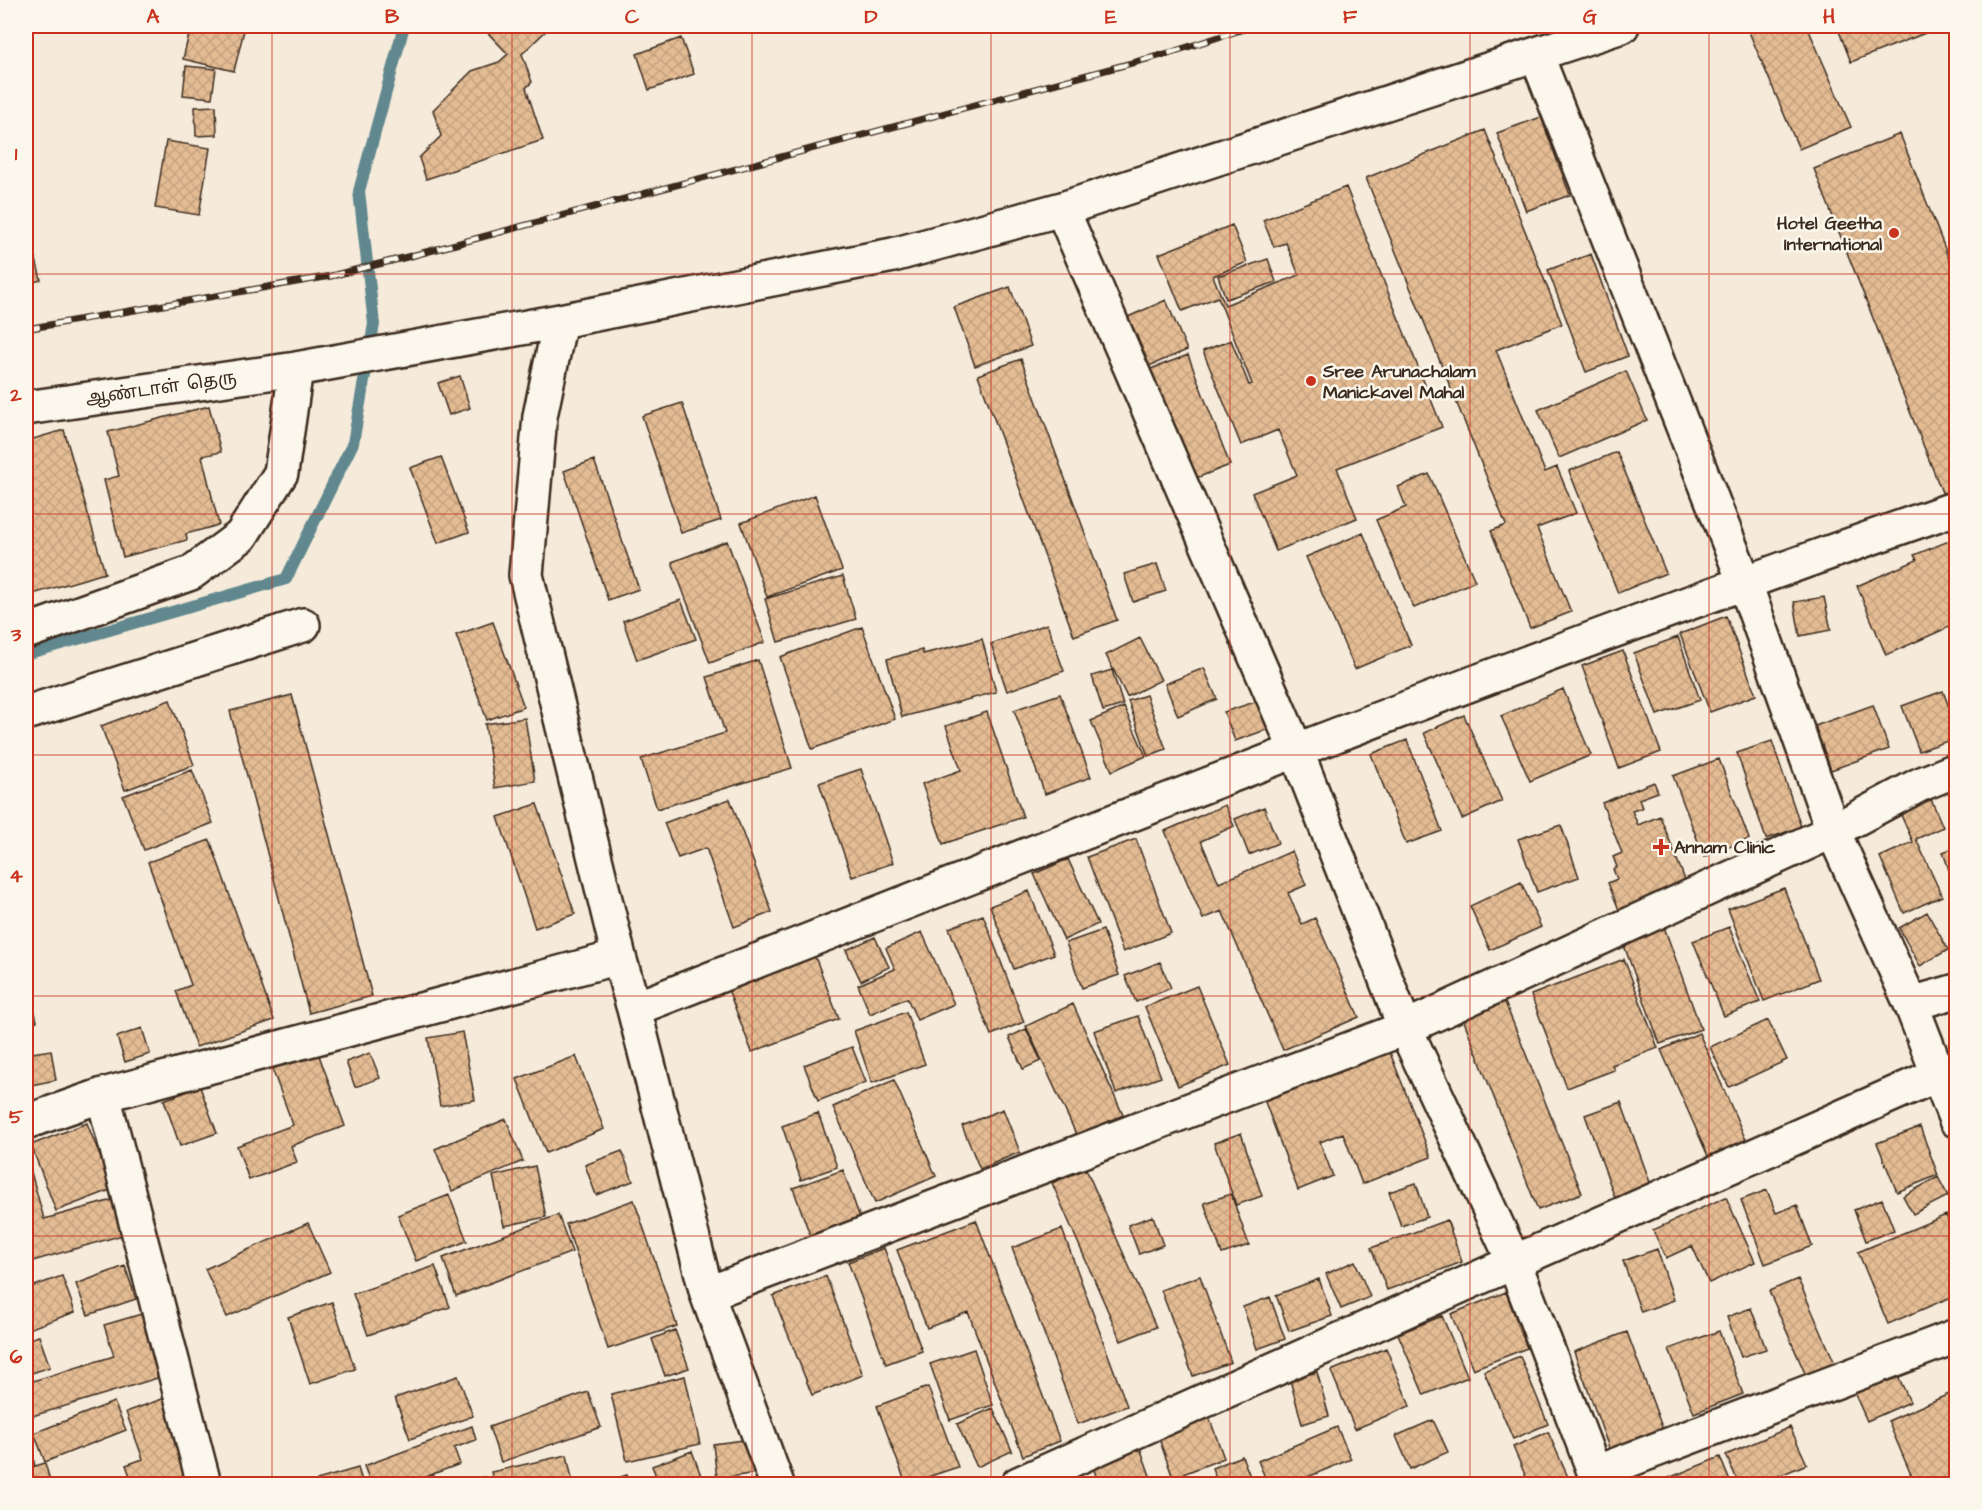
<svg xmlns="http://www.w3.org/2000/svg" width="1982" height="1510" font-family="'Architects Daughter','Noto Sans Tamil',sans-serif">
	<defs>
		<pattern id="building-cross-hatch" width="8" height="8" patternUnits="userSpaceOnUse" patternTransform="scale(1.5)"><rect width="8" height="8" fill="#e4bc94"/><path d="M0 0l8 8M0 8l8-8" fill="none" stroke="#c4a27f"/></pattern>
	</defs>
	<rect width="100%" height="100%" fill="#f6ebda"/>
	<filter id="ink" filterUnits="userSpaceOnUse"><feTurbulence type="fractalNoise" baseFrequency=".0167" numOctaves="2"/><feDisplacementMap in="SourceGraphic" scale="12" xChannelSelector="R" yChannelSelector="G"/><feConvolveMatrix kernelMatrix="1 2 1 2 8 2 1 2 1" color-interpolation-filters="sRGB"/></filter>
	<g filter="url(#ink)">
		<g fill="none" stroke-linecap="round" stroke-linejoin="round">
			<path stroke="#61888e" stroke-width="12" d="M26,654L286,579L353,443L374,324L359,191L404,26"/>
		</g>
		<path fill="url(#building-cross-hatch)" stroke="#3b2a1e" stroke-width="1.5" d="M191,26H245L234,71L183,59Z
			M485,26H551L522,54L532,82L526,88L543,140L426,179L419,158L441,136L433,110L472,71L499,62L508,54L488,33Z
			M1764,26H1807L1851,127L1799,149L1749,32Z
			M1837,26H1931L1933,30L1851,62Z
			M1948,26H1956V41Z
			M681,38L694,74L649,90L637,54Z
			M186,66L216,69L212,98L183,95Z
			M216,106L217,135L196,136L195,107Z
			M1541,117L1570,195L1526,211L1497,133Z
			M1485,130L1562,324L1496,350L1545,472L1557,467L1576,513L1537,528L1571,612L1530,628L1491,531L1506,525L1366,178Z
			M1900,134L1956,277V496L1945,500L1814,169Z
			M166,141L210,148L199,215L155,208Z
			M1346,187L1442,427L1337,468L1357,518L1276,551L1252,493L1297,475L1278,430L1241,445L1203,351L1231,340L1249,385L1252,384L1218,297L1182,311L1159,254L1232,225L1247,262L1213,276L1225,305L1299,275L1286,243L1274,247L1263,220Z
			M26,218L41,280L26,284Z
			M1591,254L1628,356L1586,372L1548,270Z
			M1268,259L1276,282L1226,299L1218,276Z
			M1010,287L1031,346L975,366L954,307Z
			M1166,300L1187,350L1149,366L1128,317Z
			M1188,355L1230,465L1191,480L1148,370Z
			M1021,359L1117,620L1074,636L978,375Z
			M1626,371L1647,420L1559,458L1538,410Z
			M460,376L470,408L449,415L438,383Z
			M682,403L721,520L681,533L642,416Z
			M209,406L221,452L202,456L219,525L186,534L187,540L123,557L104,480L119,476L108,432Z
			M64,430L105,573L26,596V441Z
			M1617,452L1666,573L1618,593L1569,471Z
			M441,457L469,532L438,543L410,468Z
			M594,460L639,589L608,600L564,471Z
			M1429,474L1475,581L1414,608L1376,520L1406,507L1398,487Z
			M815,495L842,570L767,597L741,523Z
			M1363,533L1411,645L1355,669L1306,557Z
			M1956,538V624L1886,655L1857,586L1917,560L1914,555Z
			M727,541L765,642L710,663L672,562Z
			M1157,564L1166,591L1133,602L1124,574Z
			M843,576L856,619L778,642L765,599Z
			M1824,597L1831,630L1800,636L1794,602Z
			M681,600L696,639L637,660L623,621Z
			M1726,616L1756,695L1710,712L1680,634Z
			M493,622L524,707L487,720L456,635Z
			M1047,624L1064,671L1007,691L991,644Z
			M862,627L895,719L812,749L780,657Z
			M1678,637L1700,700L1657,715L1634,653Z
			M1140,638L1161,680L1127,697L1106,655Z
			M982,639L996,692L902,717L887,659L922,650L923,654Z
			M1623,651L1661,752L1619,768L1582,666Z
			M758,660L792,768L657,809L641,759L725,733L707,677Z
			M1204,668L1217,699L1178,716L1165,684Z
			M1112,670L1123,705L1103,711L1092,676Z
			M1563,689L1591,755L1530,781L1501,716Z
			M1943,691L1956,726V738L1919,751L1902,706Z
			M1060,694L1091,777L1045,794L1014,710Z
			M292,695L372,996L309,1013L230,711Z
			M1146,695L1166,749L1148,756L1128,701Z
			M1264,699L1274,727L1235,741L1224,712Z
			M170,700L194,765L125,790L101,726Z
			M1873,705L1889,749L1831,770L1815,726Z
			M1124,707L1146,756L1112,771L1091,721Z
			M987,712L1023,817L943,844L922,784L961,770L946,726Z
			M1464,715L1502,801L1462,819L1424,733Z
			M525,718L535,781L495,788L485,724Z
			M1407,740L1442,831L1406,844L1371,754Z
			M1772,741L1801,827L1766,839L1737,753Z
			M1719,759L1749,839L1704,857L1673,776Z
			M861,769L893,863L852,877L819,783Z
			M192,770L213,823L144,850L123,796Z
			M1654,782L1658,792L1639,799L1642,808L1632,811L1638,825L1660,816L1687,885L1620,912L1608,883L1617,879L1613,869L1617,867L1613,857L1622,853L1602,803Z
			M730,799L772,912L734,927L706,848L678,858L664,823Z
			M1931,799L1943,827L1916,839L1942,896L1904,913L1880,857L1913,842L1900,813Z
			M537,804L575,914L535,928L498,817Z
			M1225,805L1234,826L1201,841L1219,883L1292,851L1306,885L1288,893L1302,924L1315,918L1359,1017L1283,1050L1222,911L1203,919L1165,831Z
			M1264,807L1278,843L1249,855L1235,819Z
			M1561,825L1579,877L1537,892L1518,839Z
			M1136,839L1171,933L1123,952L1087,857Z
			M210,840L274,1020L196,1047L176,991L191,985L148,862Z
			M1956,847V891L1943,852Z
			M1068,859L1098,924L1064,940L1034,874Z
			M1521,882L1541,927L1490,950L1470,906Z
			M1784,888L1819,979L1764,1001L1728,909Z
			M1029,891L1054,954L1014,969L990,906Z
			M1927,912L1948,950L1920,966L1899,928Z
			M983,915L1024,1022L991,1035L949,928Z
			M1663,924L1701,1029L1660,1044L1622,940Z
			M1729,927L1760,1002L1724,1016L1693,941Z
			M1103,930L1119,975L1082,988L1066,943Z
			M922,932L954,1004L917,1020L907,998L870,1014L858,985L895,969L886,948Z
			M875,937L889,967L861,981L846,950Z
			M814,954L839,1019L752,1052L727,987Z
			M1624,959L1658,1048L1612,1065L1614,1070L1567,1088L1531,995Z
			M1160,962L1171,988L1136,1002L1125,976Z
			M26,978L37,1021L26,1024Z
			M1197,986L1230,1065L1178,1086L1145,1007Z
			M1504,1000L1582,1193L1538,1210L1462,1016Z
			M1073,1004L1123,1115L1077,1136L1026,1026Z
			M906,1012L925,1064L872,1083L854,1031Z
			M1138,1016L1161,1077L1116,1093L1094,1031Z
			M1768,1020L1787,1060L1729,1087L1710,1047Z
			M142,1028L150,1054L125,1062L117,1037Z
			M1026,1029L1041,1061L1023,1069L1009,1037Z
			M462,1032L475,1100L440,1106L428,1038Z
			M1699,1033L1746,1140L1708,1156L1661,1050Z
			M1387,1045L1431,1157L1362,1184L1343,1133L1320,1142L1333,1176L1298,1190L1262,1094Z
			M852,1047L866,1082L818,1101L804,1065Z
			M51,1050L56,1080L26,1086V1054Z
			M317,1050L345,1126L291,1146L297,1162L249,1180L237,1146L293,1125L271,1066Z
			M370,1053L380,1078L355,1087L346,1062Z
			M576,1056L604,1129L546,1153L517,1079Z
			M894,1080L936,1176L875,1203L833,1107Z
			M200,1087L217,1133L180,1146L164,1100Z
			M1621,1102L1651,1185L1615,1198L1585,1115Z
			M1003,1109L1020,1152L980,1169L962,1126Z
			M818,1113L837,1167L801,1180L782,1126Z
			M506,1119L523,1161L452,1191L435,1149Z
			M87,1123L113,1189L56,1211L31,1145Z
			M1920,1127L1938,1175L1897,1192L1877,1143Z
			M1241,1133L1262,1196L1236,1205L1214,1143Z
			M622,1151L633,1181L596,1195L585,1165Z
			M26,1154L44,1219L116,1199L126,1234L26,1263Z
			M535,1166L546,1217L504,1226L493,1176Z
			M1086,1169L1156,1327L1121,1341L1052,1183Z
			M843,1170L860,1218L810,1235L793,1188Z
			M1938,1177L1948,1196L1913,1214L1903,1196Z
			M1416,1183L1427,1217L1401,1226L1389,1192Z
			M1767,1190L1776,1213L1797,1205L1812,1246L1765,1264L1741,1200Z
			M1231,1194L1249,1245L1222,1254L1204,1203Z
			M449,1195L467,1241L416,1261L398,1215Z
			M1726,1197L1755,1262L1709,1283L1692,1246L1666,1258L1653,1230Z
			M1882,1199L1894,1230L1866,1241L1854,1210Z
			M634,1200L677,1326L608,1349L566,1224Z
			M558,1215L572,1252L456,1296L443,1258Z
			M1946,1215L1956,1240V1295L1888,1324L1858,1252Z
			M1153,1216L1163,1245L1139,1254L1128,1225Z
			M976,1220L1060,1441L1023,1456L968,1312L927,1328L897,1250Z
			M1447,1220L1462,1262L1387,1290L1371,1248Z
			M308,1223L330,1272L227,1317L205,1269Z
			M1062,1229L1127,1406L1078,1424L1012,1248Z
			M884,1248L922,1351L886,1364L848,1262Z
			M1657,1249L1674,1300L1641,1312L1623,1261Z
			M1355,1261L1370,1297L1341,1309L1326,1274Z
			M125,1266L136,1299L88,1315L76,1284Z
			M435,1266L450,1307L368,1335L353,1294Z
			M62,1276L75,1312L26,1330V1289Z
			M826,1276L863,1375L812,1395L773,1296Z
			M1200,1276L1231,1362L1193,1376L1161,1290Z
			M1319,1279L1332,1316L1289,1331L1276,1295Z
			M1798,1279L1837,1368L1808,1380L1769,1291Z
			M1506,1292L1527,1348L1473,1369L1451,1314Z
			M1270,1297L1285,1339L1257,1349L1243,1307Z
			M332,1302L355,1369L310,1384L288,1317Z
			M1751,1308L1766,1349L1741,1357L1727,1317Z
			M145,1313L164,1376L26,1418V1383L114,1356L104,1325Z
			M1442,1316L1468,1377L1424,1395L1398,1334Z
			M675,1330L689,1368L665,1376L652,1339Z
			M1719,1331L1743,1394L1694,1413L1669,1349Z
			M1627,1332L1666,1438L1613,1459L1574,1352Z
			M39,1336L50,1367L26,1375V1340Z
			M1386,1348L1410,1406L1355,1429L1331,1371Z
			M974,1349L993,1405L950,1420L930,1364Z
			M1520,1356L1548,1424L1513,1439L1484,1371Z
			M1895,1369L1910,1402L1867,1421L1852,1388Z
			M1317,1372L1329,1416L1302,1424L1290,1380Z
			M458,1376L473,1416L410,1439L395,1398Z
			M685,1376L700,1444L627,1461L611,1394Z
			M928,1387L958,1467L906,1484L877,1406Z
			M1956,1391V1484H1915L1888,1421Z
			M588,1392L601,1427L501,1462L489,1427Z
			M165,1398L196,1484H133L126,1465L143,1459L126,1412Z
			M114,1402L126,1430L45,1462L34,1433Z
			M993,1408L1012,1451L977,1467L957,1424Z
			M1208,1414L1224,1458L1173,1478L1157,1433Z
			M1433,1420L1448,1452L1410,1469L1396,1436Z
			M26,1426L35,1466L26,1468Z
			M472,1426L476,1440L454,1448L460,1464L406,1484H371L364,1466Z
			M1337,1427L1351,1459L1291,1484H1268L1258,1461Z
			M1790,1427L1807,1464L1759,1484H1739L1726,1455Z
			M1548,1432L1571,1484H1529L1513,1447Z
			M751,1439L756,1473L717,1479L713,1444Z
			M1138,1442L1153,1484H1099L1090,1459Z
			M692,1451L704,1484H659L652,1466Z
			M567,1455L573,1484H494L491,1472Z
			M1242,1456L1253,1484H1218L1212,1468Z
			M1720,1457L1731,1484H1654Z
			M45,1463L51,1484H26V1469Z
			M358,1468L363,1484H318L317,1480Z
			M1079,1473L1083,1484H1050Z
			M627,1475L630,1484H606L605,1482Z
			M484,1477L485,1484H468L467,1481Z"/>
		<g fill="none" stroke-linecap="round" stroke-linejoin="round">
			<defs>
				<path id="minor" d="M1536,54L1744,581L1833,831L1911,1004L1956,1120
					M26,408L296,369
					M26,632L191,573L241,536L281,473L296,369L560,321
					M26,713L303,625
					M1911,1004L1956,991
					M634,1009C1073,837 1511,662 1956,508
					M103,1095L204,1484
					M26,1122L103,1095L619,957
					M707,1294L1405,1028L1296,750L1062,209
					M1595,1473L1956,1336
					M777,1484L707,1294L634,1009L619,957L526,575L540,416L560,321L893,255L1062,209L1622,26
					M1018,1484L1514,1262L1939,1074
					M1599,1484L1514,1262L1405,1028L1833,831L1919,785L1956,770"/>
			</defs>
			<use href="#minor" stroke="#3b2a1e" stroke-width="38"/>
			<use href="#minor" stroke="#fbf7ec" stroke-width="33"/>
			<defs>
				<path id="rail" d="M26,329L331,276L411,256L1169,53L1253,26"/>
			</defs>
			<use href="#rail" stroke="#3b2a1e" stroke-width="7"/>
			<use href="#rail" stroke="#fbf7ec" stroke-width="4.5" stroke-dasharray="14" stroke-linecap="butt"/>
		</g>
	</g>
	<path fill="none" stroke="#c8321e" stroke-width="1.5" stroke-opacity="0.55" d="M272,26V1484M512,26V1484M752,26V1484M991,26V1484M1230,26V1484M1470,26V1484M1709,26V1484M26,274H1956M26,514H1956M26,755H1956M26,996H1956M26,1236H1956"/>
	<g fill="#c8321e" stroke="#fbf7ec" stroke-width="2">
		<circle cx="1894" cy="233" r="6"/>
		<circle cx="1311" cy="381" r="6"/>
		<path d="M1658 838h6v6h6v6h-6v6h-6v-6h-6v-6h6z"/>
	</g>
	<g text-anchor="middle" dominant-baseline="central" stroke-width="5" stroke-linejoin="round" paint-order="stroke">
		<g font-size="18" font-weight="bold" fill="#3b2a1e" stroke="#fbf7ec" text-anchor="start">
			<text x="1882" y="223" text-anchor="end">Hotel Geetha<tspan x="1882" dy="21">International</tspan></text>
			<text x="1323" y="371">Sree Arunachalam<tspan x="1323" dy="21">Manickavel Mahal</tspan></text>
			<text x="1674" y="847">Annam Clinic</text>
		</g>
		<g font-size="18" fill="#3b2a1e" stroke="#fbf7ec">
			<text transform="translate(161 388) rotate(-8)">ஆண்டாள் தெரு</text>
		</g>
	</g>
	<rect width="1982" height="1510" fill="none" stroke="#fbf7ec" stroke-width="66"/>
	<rect x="33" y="33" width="1916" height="1444" fill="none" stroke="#c8321e" stroke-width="2"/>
	<g font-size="20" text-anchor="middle" font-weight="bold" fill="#c8321e">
		<text x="153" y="23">A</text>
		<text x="392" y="23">B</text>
		<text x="632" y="23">C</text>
		<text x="871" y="23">D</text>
		<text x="1111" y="23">E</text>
		<text x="1350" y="23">F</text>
		<text x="1590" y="23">G</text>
		<text x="1829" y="23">H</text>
		<text x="16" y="160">1</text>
		<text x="16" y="401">2</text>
		<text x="16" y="641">3</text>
		<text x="16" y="882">4</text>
		<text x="16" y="1123">5</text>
		<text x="16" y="1363">6</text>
	</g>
</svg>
